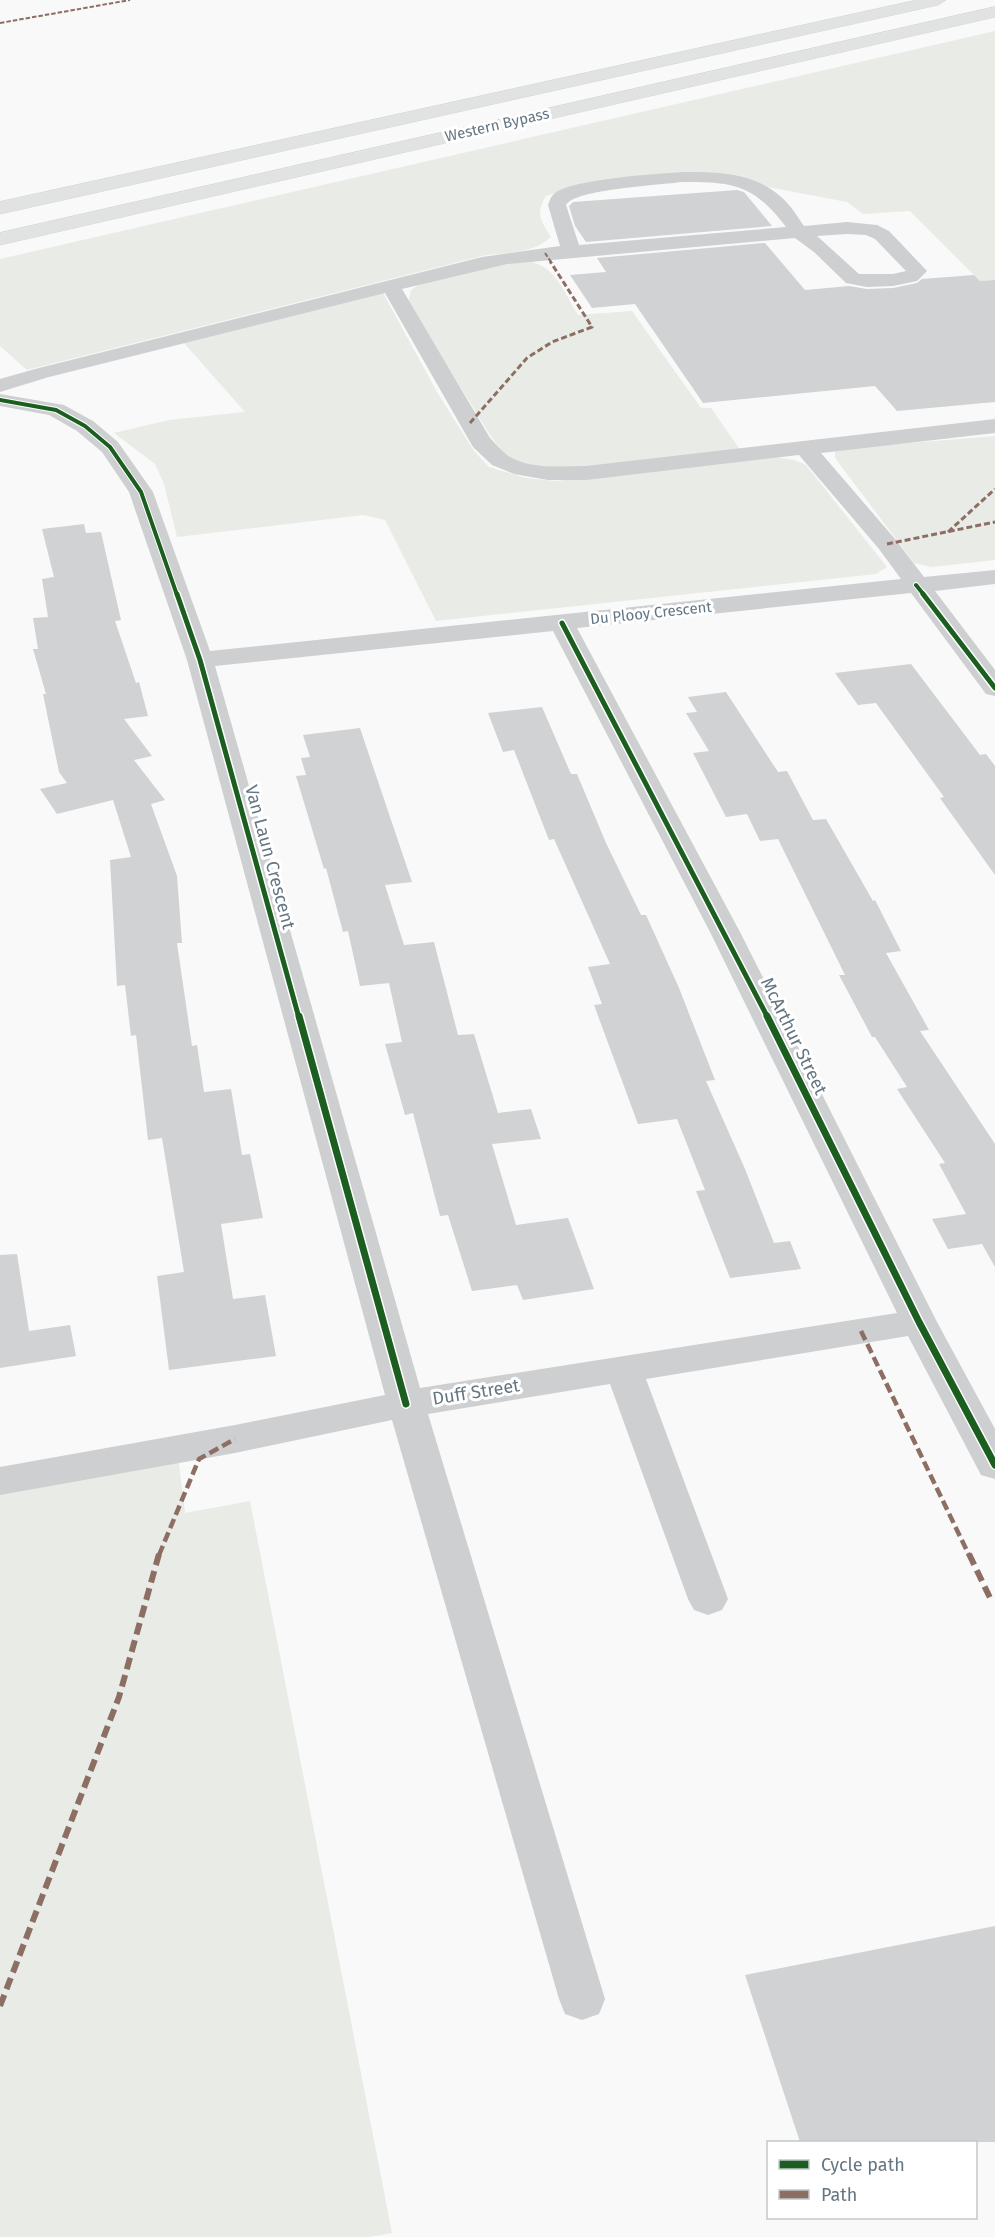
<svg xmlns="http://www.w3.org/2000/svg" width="995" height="2237" font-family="'Fira Sans',sans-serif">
	<rect width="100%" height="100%" fill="#f9f9f9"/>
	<path fill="#e8ebe6" d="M995,31V280L980,281L910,211L863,214L847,202L752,184L735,177L574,187L546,196C535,214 541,221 551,237C534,253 508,253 486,255L27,370L0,346V259Z
		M522,260C556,264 561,288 578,315L632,311L701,408H711L741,451C689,457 554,482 511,458C504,454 497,444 492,438L408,302L411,290L424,281Z
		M382,291L437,392L474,451L489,467L526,478L556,481L775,457L794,460L806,465L887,567L876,574L436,621L385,520L363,515L177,537L164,484L155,464L114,433L169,420L245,412L184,343Z
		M995,436V560L932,567L914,563L835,458V451L850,448Z
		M178,1456L185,1513L250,1501L392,2233L369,2237H0V1484Z"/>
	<path fill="#d0d2d3" d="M737,190L744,192L772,226L586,242L575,226L569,206L573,202Z
		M765,243L805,290L849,286L867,289L893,288L917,283L922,279L974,275L980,281L995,280V402L897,411L875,386L703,403L635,304L592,308L570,275L606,272L597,258Z
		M84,524L86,533L101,532L121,620L115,621L136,683L139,682L148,716L124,719L152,756L134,760L165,800L151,804L177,876L182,943H177L192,1046L197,1045L204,1092L231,1089L242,1155L250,1154L263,1218L221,1224L233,1299L265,1295L276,1356L169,1370L157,1276L184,1272L162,1138L148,1140L136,1035L131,1036L125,985L117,986L110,860L131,857L113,800L57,814L40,789L67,783L59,772L43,694H46L33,649H38L33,618L48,617L42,579L54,577L42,529Z
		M911,664L980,755L986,754L995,766V875L940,798L944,797L876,703L858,705L835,673Z
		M726,692L778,772L787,771L813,820L826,819L873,901L875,900L901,951L886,953L929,1030L920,1031L995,1144V1267L982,1244L948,1249L932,1219L966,1214L939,1164L945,1163L897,1089L907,1087L875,1037H872L839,975H845L778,839L760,841L747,814L726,817L693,753L709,751L686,713L697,712L688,697Z
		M542,707L571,774H577L606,843L641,915H646L679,988L715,1080L706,1081L745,1169L774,1243L790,1241L801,1269L730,1278L696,1191L705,1190L677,1119L638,1124L594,1005L602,1004L588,967L610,964L554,839L549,840L514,750L503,752L488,713Z
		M360,728L412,882L385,885L404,945L434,942L458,1035L474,1034L498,1113L531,1109L541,1139L492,1144L516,1225L568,1218L594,1289L523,1300L517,1285L472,1291L448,1215L440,1216L413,1113L405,1115L385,1044L402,1042L389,983L360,986L348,931L343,932L326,868L324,869L296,776L306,775L301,758L310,757L303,735Z
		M17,1254L29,1331L70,1325L76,1356L0,1368V1255Z
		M995,1926V2142H800L745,1975Z"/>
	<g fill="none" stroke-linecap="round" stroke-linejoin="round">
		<defs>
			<path id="highway" d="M917,0H946L938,5L0,214V202Z
				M995,7V17L0,245V233Z"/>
		</defs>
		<use href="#highway" stroke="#d5d6d6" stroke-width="1"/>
		<path fill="#cecfd0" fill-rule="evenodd" d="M682,172C717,172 752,172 780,196C790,204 797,216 804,226L847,222L877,225L889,231L927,271L917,281L893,286L867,287L846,283L814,252L795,238L507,264L402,289L490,438C496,444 501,450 507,455C529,470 561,466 586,466L995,419V433L821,453L895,539L924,577L995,570V584L935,591L995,670V696L986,694L911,593L577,628L740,932L937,1322L995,1429V1479L981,1475L908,1336L646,1379L728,1599L722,1610L708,1615L694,1610L688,1599L610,1384L428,1414L605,1999L599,2014L582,2020L565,2014L559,1999L392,1420L235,1453L0,1495V1467L235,1425L385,1395L187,660L129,492L102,452L77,431L49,415L0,406V394L64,405L93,421L118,442L153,492L210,651L901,579L879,549L799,455L586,480H548L514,474L492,465L473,447L385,293L49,377L0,392V379L35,369L482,257L560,246L548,205C550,200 551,196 555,193C574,179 656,174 682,172ZM682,182C734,182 753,184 786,227L579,245L566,205C575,189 661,185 682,182ZM847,234L866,235L875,239L906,271L893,274H859L817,236ZM553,631L710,932L897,1313L420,1388L215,666Z"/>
		<use href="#highway" fill="#e1e2e2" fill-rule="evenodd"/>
		<path stroke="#8d6e63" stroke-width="2" stroke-dasharray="4.5 2" stroke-linecap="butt" d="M0,23L130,0
			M545,253L551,262"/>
		<path stroke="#8d6e63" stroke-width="3" stroke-dasharray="6 3" stroke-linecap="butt" d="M470,423L527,358L552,342L592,327L550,261
			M948,532L995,489
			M887,544L995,522"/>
		<path stroke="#8d6e63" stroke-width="4.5" stroke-dasharray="10 4.5" stroke-linecap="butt" d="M861,1331L969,1555
			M159,1555L199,1459L235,1439"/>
		<path stroke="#8d6e63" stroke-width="6" stroke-dasharray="12 6" stroke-linecap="butt" d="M969,1554L992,1602
			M0,2006L119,1697L159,1554"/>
		<defs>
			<path id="cycleway-far2" d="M0,400L56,410L85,426L110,447L141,492L177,595
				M916,585L924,595"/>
			<path id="cycleway-far1" d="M177,594L200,660L299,1018
				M923,594L995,688
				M562,623L768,1018"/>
			<path id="cycleway" d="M299,1016L406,1404
				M767,1016L919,1322L995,1465"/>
		</defs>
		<use href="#cycleway-far2" stroke="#fff" stroke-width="6"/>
		<use href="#cycleway-far1" stroke="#fff" stroke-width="8"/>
		<use href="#cycleway" stroke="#fff" stroke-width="10"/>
		<use href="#cycleway-far2" stroke="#1b5e20" stroke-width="4"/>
		<use href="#cycleway-far1" stroke="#1b5e20" stroke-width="5"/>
		<use href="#cycleway" stroke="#1b5e20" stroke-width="7"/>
	</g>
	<g text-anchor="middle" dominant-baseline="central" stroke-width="6" stroke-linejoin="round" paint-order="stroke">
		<g font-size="15" fill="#657683" stroke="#fff">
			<text transform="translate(497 125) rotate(-13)">Western Bypass</text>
			<text transform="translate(651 613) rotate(-6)">Du Plooy Crescent</text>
		</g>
		<g font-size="18" fill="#657683" stroke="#fff">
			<text transform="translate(270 857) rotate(75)">Van Laun Crescent</text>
			<text transform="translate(794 1036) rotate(64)">McArthur Street</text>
			<text transform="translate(476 1392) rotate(-9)">Duff Street</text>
		</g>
	</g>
	<rect x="767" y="2141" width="210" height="78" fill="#ffffff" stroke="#c1c8cd" stroke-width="1.5"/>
	<rect x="779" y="2160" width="30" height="9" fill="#1b5e20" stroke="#c1c8cd" stroke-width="1.5"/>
	<text x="821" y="2171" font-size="18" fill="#657683">Cycle path</text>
	<rect x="779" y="2190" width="30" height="9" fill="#8d6e63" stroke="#c1c8cd" stroke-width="1.5"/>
	<text x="821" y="2201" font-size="18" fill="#657683">Path</text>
</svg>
